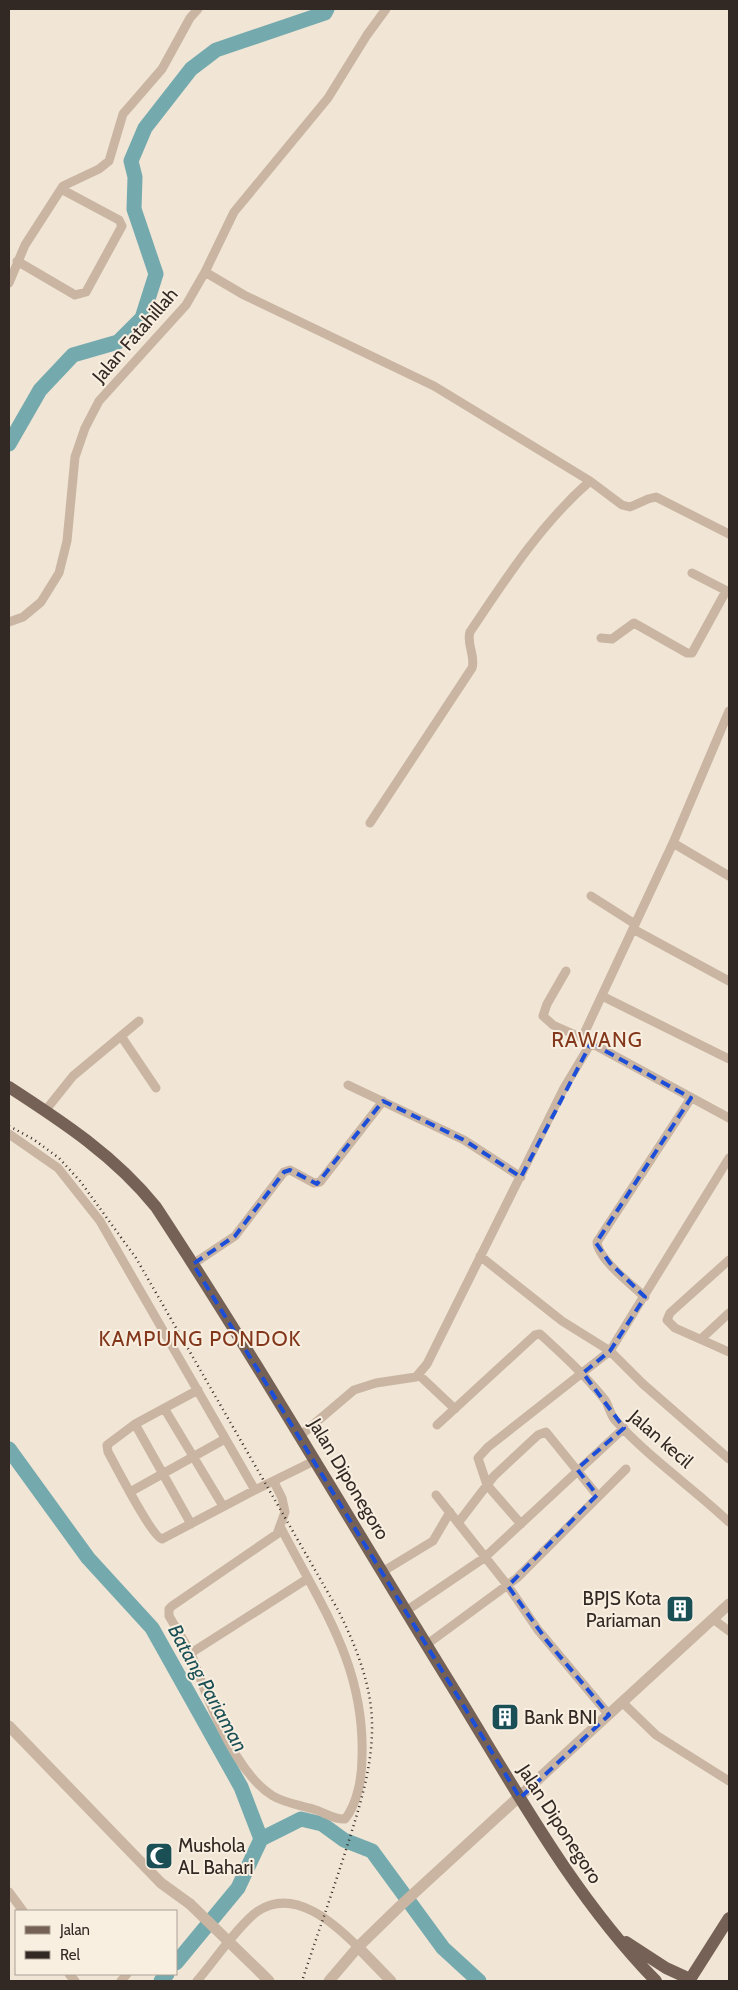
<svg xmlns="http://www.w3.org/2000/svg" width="738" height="1990" font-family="Cabin,sans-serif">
	<rect width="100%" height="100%" fill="#f1e5d5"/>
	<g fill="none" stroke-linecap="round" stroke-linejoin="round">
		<path stroke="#74aaae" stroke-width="15" d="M9,444L40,390L73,355L118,342L142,318L156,274L134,209L135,177L131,161L145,128L191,69L216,50L325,13L327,9
			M9,1449L88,1558L152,1628L241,1787L261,1839L238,1888L176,1963
			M261,1839L301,1819L322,1824L344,1840L372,1851L443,1948L479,1981
			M161,1981L167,1974"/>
		<path stroke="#c9b5a2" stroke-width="9" d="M17,261L75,295L86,292L122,226L119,220L61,189
			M205,272L244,295L434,386L590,481L622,505L630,507L648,499L656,497L729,534
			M9,283L25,245L63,186L99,169L109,161L123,114L162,69L190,18L198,9
			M692,573L729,592
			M9,622L23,617L41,602L59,573L67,541L75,457L85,428L99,401L186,305L205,272L234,212L328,98L367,35L386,9
			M601,638L612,639L634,623L687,653H692L726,591
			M370,823L472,668C476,656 466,644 470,632C506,578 541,524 590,481
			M673,843L729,876
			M591,896L635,924
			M633,929L729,981
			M566,971L547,1004L543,1016L553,1025L582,1038
			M602,996L729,1059
			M121,1036L156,1088
			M591,1043L729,1118
			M348,1085L464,1140L521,1177
			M45,1111L73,1076L139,1021
			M9,1134L58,1168L100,1221L255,1490L316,1460
			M729,1158L610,1351L643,1384L729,1459
			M480,1256L562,1321L610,1351L488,1447L478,1458L487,1485L521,1524
			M729,1260L670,1313L667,1320L675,1328L729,1352
			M193,1264L235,1236L284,1172L290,1170L314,1183L320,1182L383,1101
			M645,1297C632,1285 598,1259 597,1242L691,1098
			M701,1339L729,1313
			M419,1375L455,1409
			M198,1390L135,1424L107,1445L108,1452C116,1466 152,1537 162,1539L255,1490
			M164,1408L223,1506
			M135,1424L191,1524
			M437,1425L535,1335L540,1334C563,1355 585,1375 605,1400C609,1406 610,1414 615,1420C649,1458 692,1487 729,1522
			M301,1435L354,1390L376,1383L416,1377L427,1364L564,1088L591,1043L582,1038L673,843L729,711
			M274,1482L282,1498L285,1512L277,1534L172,1606L169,1609V1616L191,1653L307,1579
			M130,1492L225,1439
			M436,1495L508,1586L538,1630L609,1715
			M458,1523L494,1476L538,1435L546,1432L597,1495
			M382,1572L433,1541L450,1512
			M406,1611L484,1558L624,1428
			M713,1619L729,1631
			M426,1645L517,1578L626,1469
			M191,1653C205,1694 235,1773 273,1796C285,1803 299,1805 313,1809C324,1812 334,1820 345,1819C358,1803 362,1776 362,1757C365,1665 321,1606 281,1528
			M623,1703L656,1735L729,1781
			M9,1892L23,1911
			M69,1974L75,1981
			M121,1981L127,1974
			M197,1981C212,1964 240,1923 258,1911C294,1887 334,1923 358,1947"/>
		<path stroke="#c9b5a2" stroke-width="11" d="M9,1726L161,1883L190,1904
			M358,1947L391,1981
			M260,1972L269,1981
			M329,1981L358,1947L399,1907L729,1604"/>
		<path stroke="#756155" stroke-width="12" d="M9,1087C63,1122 115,1156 156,1207C261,1367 357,1533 458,1696C518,1794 575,1898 656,1981
			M626,1942L666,1968L690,1979
			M689,1981L729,1918"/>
		<path stroke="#332924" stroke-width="2.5" stroke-dasharray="1 4" stroke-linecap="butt" d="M9,1126L33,1139L59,1158L80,1181L136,1258L338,1610C355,1644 371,1683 372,1722C373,1762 362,1799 350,1837C335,1885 318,1933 302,1981"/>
		<path stroke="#c9b5a2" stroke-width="11" d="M190,1904L260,1972"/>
	</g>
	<path fill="none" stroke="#1d4ed8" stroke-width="4" stroke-dasharray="10 6" stroke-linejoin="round" d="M591,1043L691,1098L596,1243L610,1263L645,1297L610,1351L583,1373L624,1428L577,1469L597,1495L508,1586L547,1641L609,1715L520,1798L193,1264L235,1236L284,1172L290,1170L317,1184L383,1101L464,1140L521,1177Z"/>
	<defs>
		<symbol id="building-square" viewBox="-11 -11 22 22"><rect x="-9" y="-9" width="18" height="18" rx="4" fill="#1a4f55" stroke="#f9efe1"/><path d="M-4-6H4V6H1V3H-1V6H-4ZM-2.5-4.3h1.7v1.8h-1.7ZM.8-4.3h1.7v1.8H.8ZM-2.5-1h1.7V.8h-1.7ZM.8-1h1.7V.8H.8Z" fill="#fff"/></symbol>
		<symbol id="mosque-square" viewBox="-11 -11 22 22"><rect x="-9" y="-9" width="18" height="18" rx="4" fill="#1a4f55" stroke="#f9efe1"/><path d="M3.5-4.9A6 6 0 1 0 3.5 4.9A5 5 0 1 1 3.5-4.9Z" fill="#fff"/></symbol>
	</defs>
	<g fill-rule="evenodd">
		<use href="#building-square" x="664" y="1593" width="32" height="32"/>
		<use href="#building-square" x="489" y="1701" width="32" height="32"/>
		<use href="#mosque-square" x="143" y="1840" width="32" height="32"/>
	</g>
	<g text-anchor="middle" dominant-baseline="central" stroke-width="4" stroke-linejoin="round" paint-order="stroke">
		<g font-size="19" fill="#332924" stroke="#f9efe1">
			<text transform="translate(135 335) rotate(-49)">Jalan Fatahillah</text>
			<text transform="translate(661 1439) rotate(41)">Jalan kecil</text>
			<text transform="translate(349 1479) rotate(59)">Jalan Diponegoro</text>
			<text transform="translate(560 1824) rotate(57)">Jalan Diponegoro</text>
		</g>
		<g font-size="19" fill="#332924" stroke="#f9efe1" text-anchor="start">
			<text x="661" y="1598" text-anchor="end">BPJS Kota<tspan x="661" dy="22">Pariaman</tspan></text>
			<text x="524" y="1717">Bank BNI</text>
			<text x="178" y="1845">Mushola<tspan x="178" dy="22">AL Bahari</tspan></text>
		</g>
		<g font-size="20" font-style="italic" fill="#1a4f55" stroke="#f9efe1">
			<text transform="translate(208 1688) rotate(61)">Batang Pariaman</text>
		</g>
		<g font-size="21" letter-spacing="1" fill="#83381c" stroke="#f9efe1">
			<text x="597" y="1039">RAWANG</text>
			<text x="200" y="1338">KAMPUNG PONDOK</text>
		</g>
	</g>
	<rect width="738" height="1990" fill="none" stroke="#332924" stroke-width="20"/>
	<rect x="15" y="1910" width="162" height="65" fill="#f9efe1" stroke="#aaa095"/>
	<rect x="25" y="1926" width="25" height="8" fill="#756155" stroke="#aaa095"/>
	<text x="60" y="1935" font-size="15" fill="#332924">Jalan</text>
	<rect x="25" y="1951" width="25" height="8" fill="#332924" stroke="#aaa095"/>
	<text x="60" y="1960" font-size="15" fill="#332924">Rel</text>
</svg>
